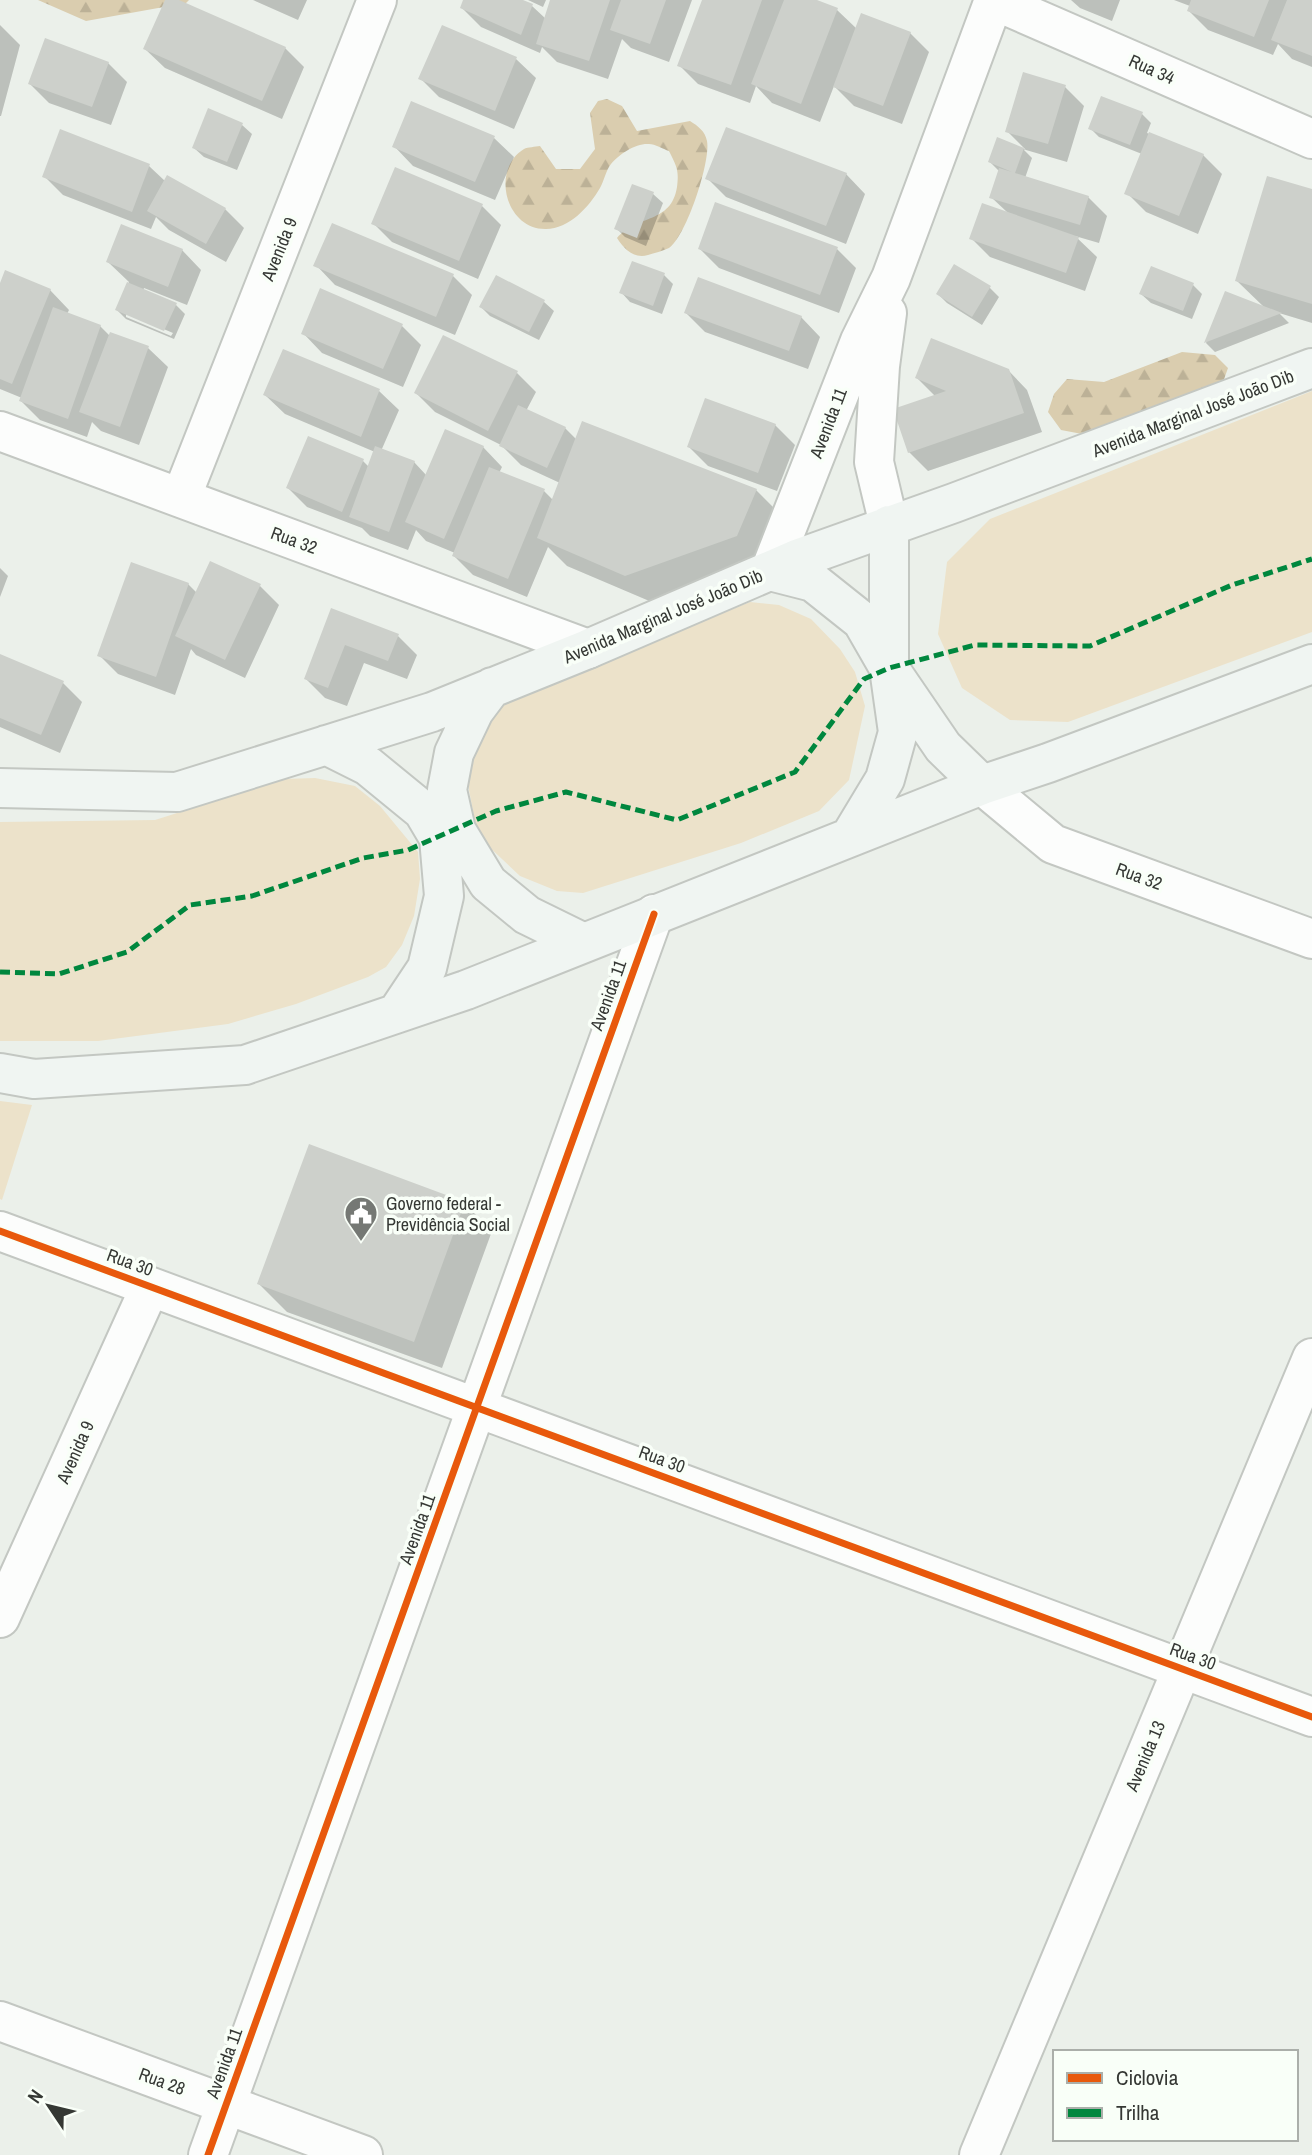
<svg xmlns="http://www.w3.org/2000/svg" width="1312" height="2155" font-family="'Archivo Narrow',sans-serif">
	<defs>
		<pattern id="forest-firs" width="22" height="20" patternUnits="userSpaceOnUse" patternTransform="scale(1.75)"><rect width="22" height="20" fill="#dacdaf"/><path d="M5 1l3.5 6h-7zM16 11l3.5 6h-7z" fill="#bcb197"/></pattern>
	</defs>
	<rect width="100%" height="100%" fill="#ebf0ea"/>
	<path fill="url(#forest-firs)" d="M38,0H189L186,3L86,21Z
		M607,99L622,106L637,131L690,121C698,126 705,131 707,141C711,161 686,237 669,248C663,251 654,253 648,255C634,259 624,249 617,238C638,214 671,224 677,187C679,170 677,167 669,151C663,149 655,144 649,144C636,143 619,154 611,164C606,170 604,181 600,188C589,207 569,229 546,229C506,230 490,170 524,149C528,147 535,147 540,146L556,169H580L595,149L590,113L598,101Z
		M1182,352L1215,355L1228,368L1222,385L1188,402L1148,409L1098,437L1061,430L1048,412L1054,394L1067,379L1104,382Z"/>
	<path fill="#ece2ca" d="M1312,391V632L1068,722L1010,720L962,688L938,634L947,562L990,519Z
		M750,602L779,605L811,619L840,649L855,672L865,706L849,780L819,811L741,843L583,893L557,891L520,876L486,844L475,822L469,790V763L477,738L502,703Z
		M315,778L355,786L380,806L418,852L420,879L414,916L402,945L386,967L368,977L296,1004L228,1024L98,1041H0V822L155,820L284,779Z
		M0,1101L32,1105L2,1200L0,1199Z"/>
	<path fill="#0003" fill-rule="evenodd" d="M167,0H175L285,48L304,67L282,119L165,68L145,49Z
		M253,0H307L298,20Z
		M465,0H521L532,6L546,19L552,0H692L669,62L631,48L622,39L608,79L557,62L542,47L540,53L481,27L462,8Z
		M528,0H546L543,7Z
		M704,0H812L837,10L857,29L910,33L929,52L902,124L854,106L834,86L820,122L772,103L756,86L750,103L698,84L679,65Z
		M1071,0H1120L1112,21L1080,8Z
		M1174,0H1312V67L1292,59L1278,44L1273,55L1208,30L1189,11L1190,6Z
		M0,25L20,45L1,116H0Z
		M443,27L516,59L536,78L514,129L439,97L420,78Z
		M108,63L127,82L111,125L49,103L30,84Z
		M1065,87L1084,106L1067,162L1026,150L1007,131Z
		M412,103L494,138L514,157L495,200L413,166L394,146Z
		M1142,114L1151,123L1147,133L1203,155L1222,174L1198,234L1146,212L1127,193L1142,154L1099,137L1090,128Z
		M242,125L252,134L237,170L204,157L194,148Z
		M61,132L149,166L166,182L225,209L244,228L226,262L169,230L156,217L151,229L63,195L44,176Z
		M998,139L1026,150H1024L1032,158L1025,178L1088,197L1107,216L1099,243L1075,236L1097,257L1085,291L990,257L971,238L1008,213L991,197L999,171L990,162Z
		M846,174L865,194L846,244L726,197L707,178Z
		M633,186L653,194L663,203L646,246L625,237L616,228Z
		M1312,191V323L1279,313L1289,323L1215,352L1206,343L1226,293L1265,308L1237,281Z
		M482,206L501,225L478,279L392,242L373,223Z
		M700,249H837L856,268L839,313L719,268Z
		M182,250L201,270L187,305L144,288L143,291L176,305L185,314L174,339L126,319L117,310L129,282L108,262ZM126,313L173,333L171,336L126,317Z
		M316,265L453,276L472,295L455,335L335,285Z
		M955,266L990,288L999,297L982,325L947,303L938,294Z
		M664,275L673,284L662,314L630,302L621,292Z
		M496,277L544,302L554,311L539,340L490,316L481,307Z
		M1193,285L1202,294L1192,319L1151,303L1141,294Z
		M0,288L50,290L69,310L67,314L100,326L110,336L148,348L168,367L139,445L101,431L92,422L87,437L40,420L21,401L22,398L0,389Z
		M686,313L801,317L820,337L808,369L705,332Z
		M402,326L421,345L403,387L322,353L303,333Z
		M284,351L379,391L399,410L381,451L414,462L427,476L483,447L502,467L499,473L544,491L553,500L560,483L521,465L501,445L435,412L416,393L517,373L536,392L526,411L565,428L577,440L756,490L784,518L765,563L654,603L567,566L548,547L527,597L473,575L454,556L455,553L426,541L416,530L408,550L370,536L362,528L307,507L288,488L363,461L369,467L375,452L285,414L265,395Z
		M1008,370L1027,390L1042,432L928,471L909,452L935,396L917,378Z
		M775,425L795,445L777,491L708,466L689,447Z
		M0,568L8,576L0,597Z
		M188,584L197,593L260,586L279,605L245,678L196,655L191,649L175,695L118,674L99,655Z
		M332,611L398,636L417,655L407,679L364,663L347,706L325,698L306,679Z
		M0,656L63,683L82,702L60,753L0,727Z
		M464,1203L492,1231L442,1368L287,1312L259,1284Z"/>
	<path fill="#cdd0cb" d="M165,0H179L286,47L262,101L143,49Z
		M463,0H523L533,4L521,35L460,8Z
		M550,0H610L589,61L536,44Z
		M621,0H666L650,44L610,30Z
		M702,0H762L731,85L677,66Z
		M784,0H817L838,8L801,104L751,84Z
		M1191,0H1269L1254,37L1187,11Z
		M1287,0H1312V56L1271,40Z
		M861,13L911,32L883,106L833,87Z
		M442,25L517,57L495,111L418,79Z
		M45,38L109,62L92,107L28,84Z
		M1023,72L1066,85L1048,144L1005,132Z
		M1101,96L1143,112L1130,145L1088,129Z
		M411,101L495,136L475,182L392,147Z
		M208,108L243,123L227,162L192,148Z
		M726,127L847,173L826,226L705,179Z
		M60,129L150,164L132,212L42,177Z
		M1149,132L1204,154L1179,216L1124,194Z
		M997,137L1024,148L1015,173L1089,196L1080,225L989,198L999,168L1012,172L988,162Z
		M395,167L483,204L459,261L371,224Z
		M167,175L226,208L206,244L147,211Z
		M1267,176L1312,189V304L1235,281Z
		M632,184L654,192L637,238L614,229Z
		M715,202L838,247L820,295L698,249Z
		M982,203L1079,237L1066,273L969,239Z
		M332,223L454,274L436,317L313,266Z
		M121,224L183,249L168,287L106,262Z
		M632,261L665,273L653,306L619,293Z
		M954,264L991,286L972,317L936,294Z
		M1151,266L1194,283L1183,311L1139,294Z
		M5,270L51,289L12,384L0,379V283Z
		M496,275L545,300L529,332L479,307Z
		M698,277L802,316L789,351L684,313Z
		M127,282L177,303L164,331L115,310Z
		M320,288L403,324L383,369L301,334Z
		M1225,291L1282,313L1204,343Z
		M53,307L101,325L68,419L19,401Z
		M110,332L149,346L120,427L79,412Z
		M443,335L518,371L488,431L414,393Z
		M931,338L1009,369L1024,413L908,453L893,409L946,391L915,378Z
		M283,349L380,389L361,437L263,395Z
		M705,398L776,424L758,473L687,447Z
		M518,405L566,427L547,468L499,446Z
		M582,421L757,489L737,536L625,576L537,538Z
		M445,429L484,446L444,539L405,522Z
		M308,436L364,459L342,512L286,488Z
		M375,446L415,461L389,532L349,517Z
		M489,467L545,489L508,579L452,556Z
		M210,561L261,584L225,660L175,636Z
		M131,562L189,583L156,677L97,656Z
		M331,608L399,634L388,661L345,645L328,688L304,679Z
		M0,654L64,681L41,735L0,718Z
		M309,1144L465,1202L414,1342L257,1284Z"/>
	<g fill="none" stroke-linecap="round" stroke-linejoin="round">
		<defs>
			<path id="minor" d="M993,0L1312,139
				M0,431L588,649
				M181,498L377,0
				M982,785L1053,844L1312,939
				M0,1231L1312,1717
				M0,1618L150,1287
				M0,2021L363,2155
				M208,2155L654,914"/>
			<path id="tertiary" d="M887,313L880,366L874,462L889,525
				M770,571L860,341L891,278L994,0
				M979,2155L1312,1358"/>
			<path id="secondary" d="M889,525V668L943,747L982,785
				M770,571L813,582L862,621L889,668L898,732L885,779L850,837
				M492,687L474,711L454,753L447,790L456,830L488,883L527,915L584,943
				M326,745L368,766L423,811L439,838L444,896L427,968L397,1013
				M0,788L177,792L432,712L588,649L797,559L954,503L1312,368
				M0,1073L34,1079L245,1065L466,990L982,785L1048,763L1312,664"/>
		</defs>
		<use href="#minor" stroke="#c3c7c2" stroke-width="42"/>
		<use href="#tertiary" stroke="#c3c7c2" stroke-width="42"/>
		<use href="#secondary" stroke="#c3c7c2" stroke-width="42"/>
		<use href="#minor" stroke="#fcfdfc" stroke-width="38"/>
		<use href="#tertiary" stroke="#fcfdfc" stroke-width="38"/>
		<use href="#secondary" stroke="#f0f5f2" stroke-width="38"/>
		<path stroke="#00873e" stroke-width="5" stroke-dasharray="10 5" stroke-linecap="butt" d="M0,972L59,974L127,952L190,905L252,896L363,858L408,850L496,811L566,792L677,820L795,772L864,679L889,668L975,645L1090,646L1232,585L1312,559"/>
		<defs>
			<path id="cycleway" d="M0,1231L1312,1717
				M208,2155L654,914"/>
		</defs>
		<use href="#cycleway" stroke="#f9fff8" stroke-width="11"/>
		<use href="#cycleway" stroke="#e8590c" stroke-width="7"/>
	</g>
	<defs>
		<symbol id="civic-pin" viewBox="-11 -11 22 30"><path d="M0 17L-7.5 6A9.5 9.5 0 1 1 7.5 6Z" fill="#757874" stroke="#f9fff8"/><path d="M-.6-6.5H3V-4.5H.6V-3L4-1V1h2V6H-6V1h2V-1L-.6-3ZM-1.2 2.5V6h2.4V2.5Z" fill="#fff"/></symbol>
	</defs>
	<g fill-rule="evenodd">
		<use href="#civic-pin" x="342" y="1194" width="38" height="52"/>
	</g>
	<g text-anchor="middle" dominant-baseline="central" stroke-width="7" stroke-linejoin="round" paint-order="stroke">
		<g font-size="18" fill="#353834" stroke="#f9fff8">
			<text transform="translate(1152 69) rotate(24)">Rua 34</text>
			<text transform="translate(279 249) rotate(-68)">Avenida 9</text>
			<text transform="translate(1193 413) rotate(-21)">Avenida Marginal José João Dib</text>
			<text transform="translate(828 423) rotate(-69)">Avenida 11</text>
			<text transform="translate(294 540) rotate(20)">Rua 32</text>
			<text transform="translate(663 616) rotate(-23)">Avenida Marginal José João Dib</text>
			<text transform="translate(1139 876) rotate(20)">Rua 32</text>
			<text transform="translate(608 995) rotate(-70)">Avenida 11</text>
			<text transform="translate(130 1262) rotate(20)">Rua 30</text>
			<text transform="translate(75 1452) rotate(-66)">Avenida 9</text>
			<text transform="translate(662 1459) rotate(20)">Rua 30</text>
			<text transform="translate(417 1529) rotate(-70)">Avenida 11</text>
			<text transform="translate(1193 1656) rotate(20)">Rua 30</text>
			<text transform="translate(1145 1756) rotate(-67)">Avenida 13</text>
			<text transform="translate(224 2063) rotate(-70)">Avenida 11</text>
			<text transform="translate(162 2081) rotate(20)">Rua 28</text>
		</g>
		<g font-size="18" fill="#353834" stroke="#f9fff8" text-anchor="start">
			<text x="386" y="1203">Governo federal -<tspan x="386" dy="21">Previdência Social</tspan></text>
		</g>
	</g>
	<rect x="1053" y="2050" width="245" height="91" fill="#f9fff8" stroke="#abafaa" stroke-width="2"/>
	<rect x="1067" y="2073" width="35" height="10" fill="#e8590c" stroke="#abafaa" stroke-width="2"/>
	<text x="1116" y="2085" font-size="21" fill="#353834">Ciclovia</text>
	<rect x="1067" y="2108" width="35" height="10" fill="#00873e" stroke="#abafaa" stroke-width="2"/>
	<text x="1116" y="2120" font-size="21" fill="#353834">Trilha</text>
	<g transform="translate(49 2106) rotate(305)" stroke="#f9fff8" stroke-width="5" paint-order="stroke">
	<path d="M0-5L12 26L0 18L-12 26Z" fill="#353834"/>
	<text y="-10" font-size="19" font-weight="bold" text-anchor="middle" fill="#353834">N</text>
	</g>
</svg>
